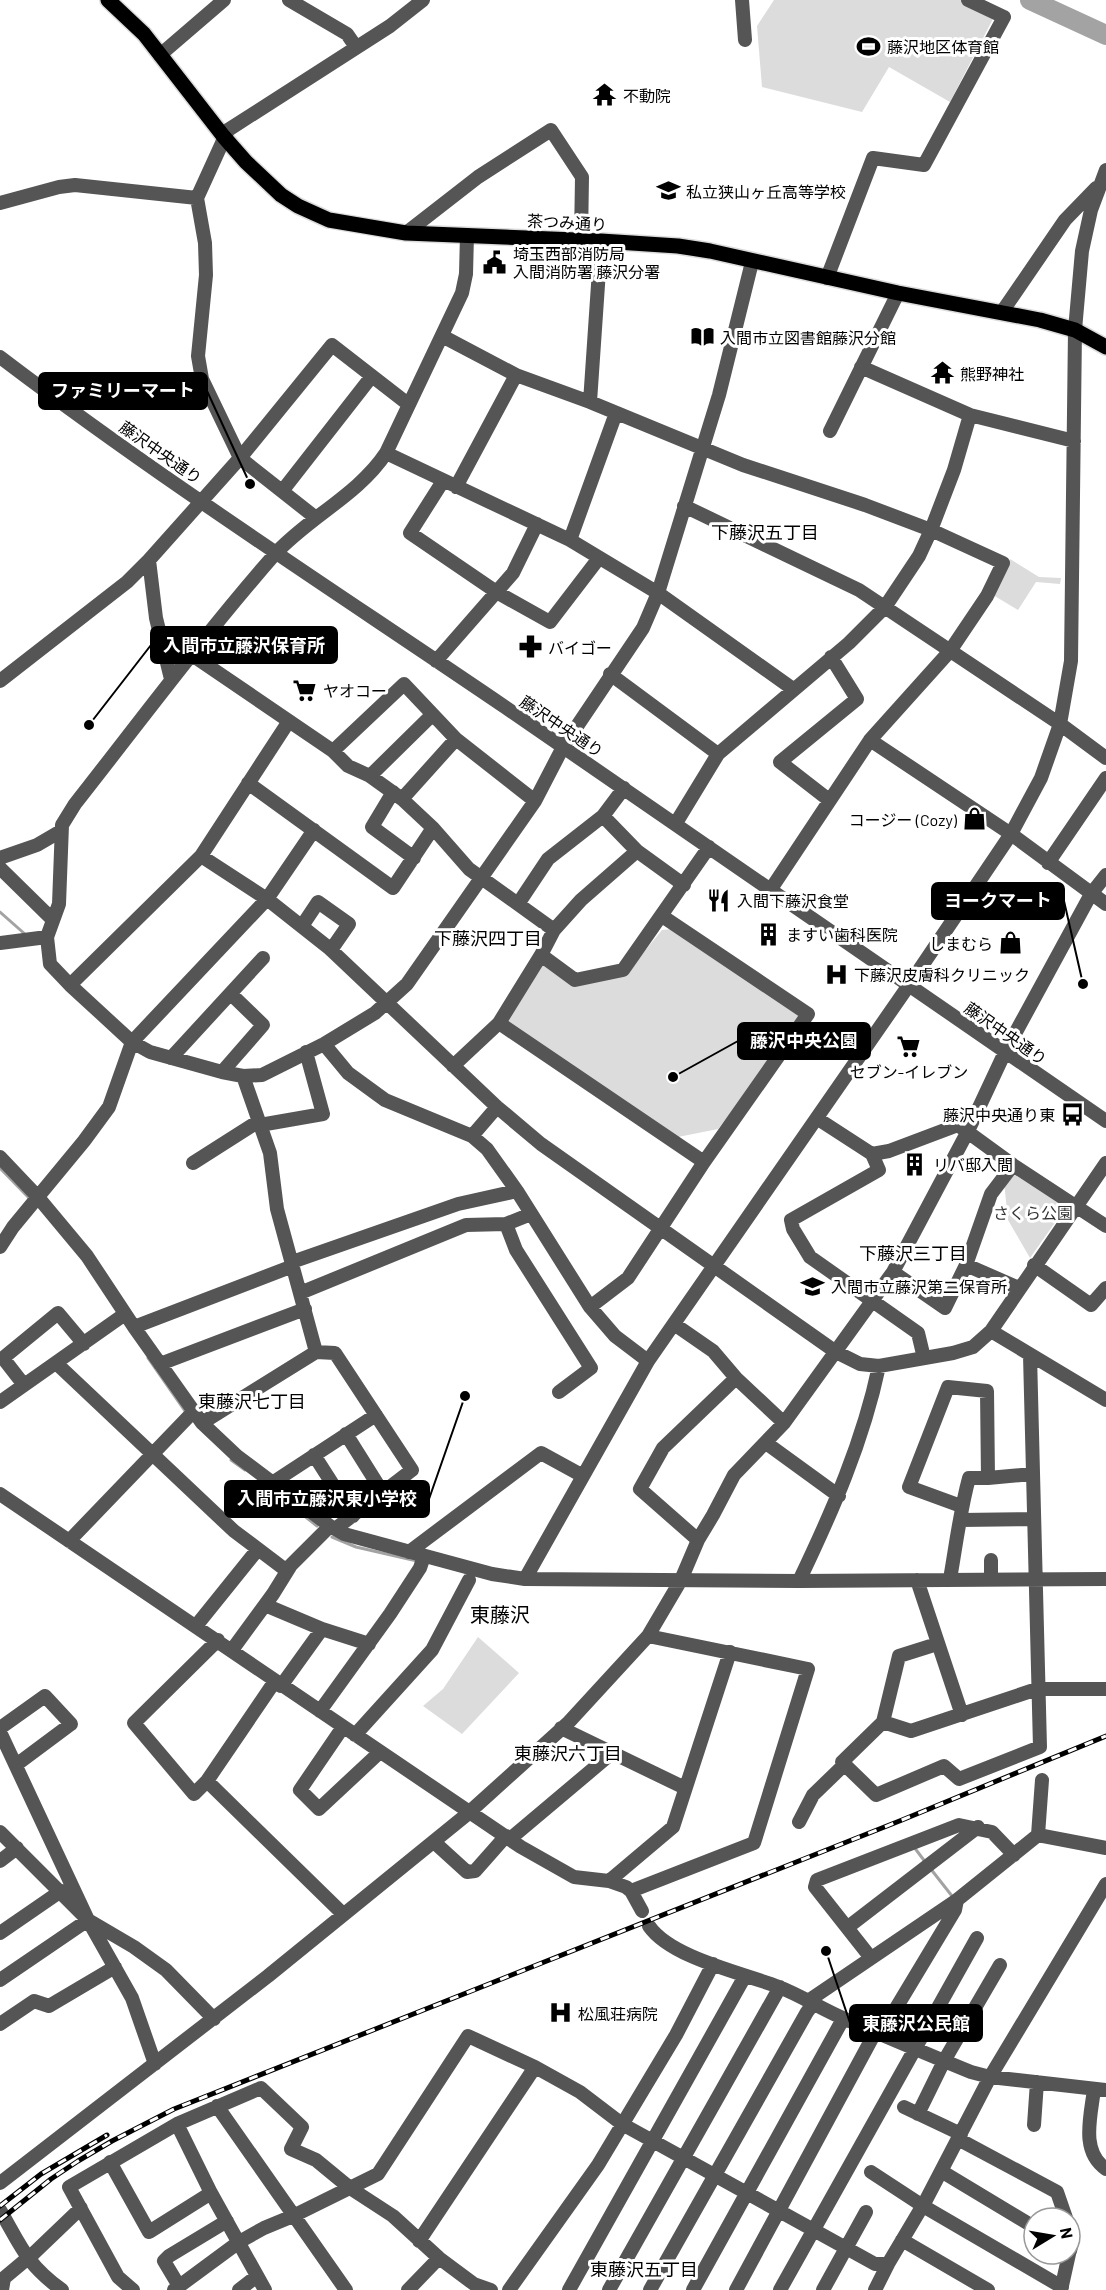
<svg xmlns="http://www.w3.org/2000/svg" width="1106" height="2290" font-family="Barlow,'Noto Sans JP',sans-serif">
	<rect width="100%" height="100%" fill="#fff"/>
	<path fill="#dcdcdc" d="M774,0H965L996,13L950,102L889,67L862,112L762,87L757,26Z
		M1010,559L1039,577L1061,578L1060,584L1036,582L1018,610L993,595Z
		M672,929L802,1013L798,1025L718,1129L678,1137L509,1024L506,1013L536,966L545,964L573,983L626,974L662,930Z
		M1013,1165L1066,1207L1030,1258L1008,1220L1004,1182Z
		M478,1637L519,1673L462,1734L423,1706L443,1689Z"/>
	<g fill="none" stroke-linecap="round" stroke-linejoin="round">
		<path stroke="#a3a3a3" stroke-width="3" d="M0,912L26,935
			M0,1168L30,1199
			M148,1358L187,1414
			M231,1460L245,1470
			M274,1492L317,1526
			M332,1537L356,1547L417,1561
			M914,1847L926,1863
			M930,1868L952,1896"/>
		<path stroke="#a3a3a3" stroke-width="20" d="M1030,0L1106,35"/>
		<defs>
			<path id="major" d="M108,0L144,34L224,137L246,162L281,195L298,206L329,220L406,233L601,241L678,246L710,251L898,293L1040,320L1075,330L1106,347"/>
		</defs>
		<use href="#major" stroke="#dbdbdb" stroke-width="18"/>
		<path stroke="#555" stroke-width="14" d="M289,0L347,34L356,47
			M742,0L745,40
			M160,55L224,0
			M0,203L59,187L75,185L197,198
			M406,233L478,177L551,130L582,177L581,240
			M467,235L466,274L462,293L386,453C358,495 309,517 275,554C205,634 141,720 75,804L62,825L59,904L47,937L50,964L70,985L132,1042L150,1052L222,1072L243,1076L262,1075L324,1044L375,1013L407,984L535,801L563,747L643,628L658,593L719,395L752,262
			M827,278L873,158L924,165L1004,17L968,0
			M1002,312L1065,220L1096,188
			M442,336L516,375L590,402L743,465L865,505L931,530L1003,563L987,596L950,651L870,740L771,889
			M0,357C163,481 336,592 505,707C706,844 905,984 1106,1121
			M861,367L970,415L1074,441
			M590,402L601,241
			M830,431L898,293
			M386,453L570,540L658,593L793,689
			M443,481L410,533L498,593L550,622L599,558
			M456,487L516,375
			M283,490L372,376
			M684,506L859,590L1060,724L1106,758
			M316,518L240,458L202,379L198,356L206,275L205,243L197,198L228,130L390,26L423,0
			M570,540L616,413
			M149,560L156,618L171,679
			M192,655L333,751L348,766L370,776L402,799L433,828L469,869L554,930
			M436,661L513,573L537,524
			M610,674L718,754
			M0,681L127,582L149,560L240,458L332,345L408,404
			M870,740L1011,834L1106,904
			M333,751L404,684L456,739L535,801
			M370,776L432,715
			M248,783L393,888L433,828
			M393,792L372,827L414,858
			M402,799L456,739
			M829,800L780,762L857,699L831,657
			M603,816L624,788
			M676,823L718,754L849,643L885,607L919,556L931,530L954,470L970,415
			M201,856L267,899L329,948L497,1107L541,1144L836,1352L860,1364L879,1366L953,1353L973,1347L991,1331L1106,1163
			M0,858L37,845L61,831
			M1048,863L1106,778
			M0,868L53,920
			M518,904L548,859L603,816L637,851L684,885
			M302,926L318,902L349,924L331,950
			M0,943L47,937
			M541,955L575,980L623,970L709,847
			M70,985L201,856L289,721
			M499,1023L704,1162
			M324,1044L348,1073L385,1100L472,1136L487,1149L517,1191L590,1307L615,1336L648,1361
			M171,1058L263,958
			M453,1066L499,1023L541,955L554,930L581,900L637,851
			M222,1072L263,1025L231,994
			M818,1119L872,1154L879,1170L791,1220L793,1229L810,1257L918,1333L924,1358
			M260,1125L323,1114L306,1052
			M472,1136L497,1107
			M872,1154L889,1151L958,1125L1013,1165L1106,1226
			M0,1157L37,1196L87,1256L134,1327L202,1423L237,1456L330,1526L344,1534L492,1574L525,1579L799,1581L1106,1579
			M193,1163L259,1121
			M531,1214L506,1224L516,1250L591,1368L559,1392
			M0,1247L13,1227L84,1141L109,1107L132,1042L267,899L314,830
			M292,1262L458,1204L517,1191
			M966,1265L1019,1288
			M1034,1265L1091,1305L1106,1288
			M893,1272L945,1308L966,1265L991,1194L1013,1165
			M300,1293L466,1225L506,1224
			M590,1307L628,1278L704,1162L808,1014L662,916
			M674,1324L713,1351L736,1378L784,1423
			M134,1327L293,1266
			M991,1331L1106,1400
			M316,1352L335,1353L412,1470L335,1529
			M1030,1355L1040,1747L959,1779L944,1766L876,1795L842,1762L883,1722L911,1731L1037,1689H1106
			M56,1363L234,1531L287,1571
			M160,1364L305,1309
			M24,1385L3,1358L58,1313L84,1344
			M0,1402L125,1314
			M202,1423L316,1352L277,1209L270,1153L243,1076
			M346,1434L383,1493
			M766,1443L839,1496
			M314,1455L353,1516
			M988,1478L1033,1474
			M272,1483L376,1415
			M0,1494L521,1847L574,1877L609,1881L626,1887L631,1891L642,1911
			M961,1520L1034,1519
			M698,1540L640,1489L663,1448L736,1378
			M69,1541L193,1412
			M409,1552L541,1453L583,1476
			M991,1560V1579
			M525,1579L648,1361L909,985L1011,834L1041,778L1060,724L1071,661L1075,330L1082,251L1091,210L1106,170
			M950,1579C956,1545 960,1511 969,1478H988L987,1391L948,1387L909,1487L961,1506
			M917,1580L962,1715
			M799,1581C832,1512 863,1442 879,1366
			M265,1605L322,1629L369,1644
			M196,1626L258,1549
			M218,1640L134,1723L194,1794L207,1781L343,1914
			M232,1650L273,1594L291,1565L330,1526
			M281,1686L322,1629
			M320,1711L390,1614L420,1568L424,1556
			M883,1722L899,1656L937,1644
			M343,1727L300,1790L319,1809L380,1752
			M0,1728L45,1696L71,1724L16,1765
			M561,1728L685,1788
			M0,1732L88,1920L132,1998L155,2064
			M355,1735L432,1650L469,1580
			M207,1781L275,1681
			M799,1822L813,1795L844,1765
			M0,1832L88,1920L134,1947L166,1970L214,2019
			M1038,1835L1106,1848
			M510,1839L612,1753
			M434,1842L467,1872L475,1871L506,1836
			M0,1861L17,1848
			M609,1881L673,1827L730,1652
			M631,1891L754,1843L808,1669L648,1636
			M649,1926C671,1958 743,1973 779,1987C802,1996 823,2010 845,2019C887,2037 929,2055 971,2072L990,2077L1106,2090
			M848,1927L978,1827
			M0,1933L61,1891
			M871,1958L815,1887L817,1880L959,1825L992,1832L1014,1855
			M0,1980L88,1920
			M808,2001L957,1900L1038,1835L1042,1780
			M0,2024L34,2001L49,2006L115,1967
			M881,2033L955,1910L957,1900
			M1094,2089C1091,2116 1080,2151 1106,2169
			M217,2106L346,2290
			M904,2107L961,2134
			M918,2114L944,2061L1000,1965
			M177,2124L211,2193L265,2290
			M1034,2125L1037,2082
			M958,2139L1057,2192L1066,2218
			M110,2162L149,2232L211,2193
			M941,2171L1034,2227
			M871,2172L923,2206L1062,2287
			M0,2183L268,1976L465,1816L568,1723L648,1636L681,1580L698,1540L713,1515L734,1475L784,1423L893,1272L968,1131L1005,1052L1091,894L1106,875
			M0,2210C21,2246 26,2264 62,2290
			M1070,2228L1073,2237L1070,2251
			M902,2240L988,2290
			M419,2241L535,2067
			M179,2286L164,2261L169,2256L227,2221
			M2,2290L4,2278L34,2253L81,2208
			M133,2290L118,2277L69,2187L177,2124L261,2088L302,2127L291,2149L316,2160L350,2188L393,2216L439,2258L474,2284L491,2290
			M174,2290L239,2242L264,2228L293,2216L378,2174L468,2036L535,2067L580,2092L622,2124L875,2264H888
			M239,2290L257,2276
			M408,2290L439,2258
			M509,2290L598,2165L676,2035L713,1964
			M569,2290L745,1976
			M609,2290L780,1987
			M650,2290L807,2012L814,2003
			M693,2290L843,2019
			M736,2290L876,2031
			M780,2290L977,1938
			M823,2290L866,2212
			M875,2290L888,2264L926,2200L990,2077L1106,1884
			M1061,2290L1069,2254"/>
		<use href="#major" stroke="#000" stroke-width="15"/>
		<defs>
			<path id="rail" d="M0,2206L41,2174L107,2135
				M0,2220L51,2179L78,2161L112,2141L174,2109L902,1820L1106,1736"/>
		</defs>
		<use href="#rail" stroke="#000" stroke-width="5"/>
		<use href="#rail" stroke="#fff" stroke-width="3" stroke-dasharray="9" stroke-linecap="butt"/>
	</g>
	<defs>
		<symbol id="stadium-bare" viewBox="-9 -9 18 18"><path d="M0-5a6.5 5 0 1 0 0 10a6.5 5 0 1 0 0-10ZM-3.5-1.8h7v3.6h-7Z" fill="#000" stroke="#fff" stroke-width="2.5" paint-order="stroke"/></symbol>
		<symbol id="temple-bare" viewBox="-9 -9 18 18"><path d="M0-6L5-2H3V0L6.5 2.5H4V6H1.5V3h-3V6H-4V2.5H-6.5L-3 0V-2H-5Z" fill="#000" stroke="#fff" stroke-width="2.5" paint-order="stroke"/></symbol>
		<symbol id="school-bare" viewBox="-9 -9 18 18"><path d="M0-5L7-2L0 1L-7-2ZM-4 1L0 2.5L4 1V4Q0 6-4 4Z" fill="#000" stroke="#fff" stroke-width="2.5" paint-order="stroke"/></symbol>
		<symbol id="civic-bare" viewBox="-9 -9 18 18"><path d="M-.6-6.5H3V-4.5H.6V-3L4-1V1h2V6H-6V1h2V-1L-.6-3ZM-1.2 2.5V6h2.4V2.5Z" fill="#000" stroke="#fff" stroke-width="2.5" paint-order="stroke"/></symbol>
		<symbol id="library-bare" viewBox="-9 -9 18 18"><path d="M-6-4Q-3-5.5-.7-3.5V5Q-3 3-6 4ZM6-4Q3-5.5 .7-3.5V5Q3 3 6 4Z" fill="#000" stroke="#fff" stroke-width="2.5" paint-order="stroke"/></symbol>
		<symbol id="pharmacy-bare" viewBox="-9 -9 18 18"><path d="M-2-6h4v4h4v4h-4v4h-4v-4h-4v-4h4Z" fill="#000" stroke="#fff" stroke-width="2.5" paint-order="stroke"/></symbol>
		<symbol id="supermarket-bare" viewBox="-9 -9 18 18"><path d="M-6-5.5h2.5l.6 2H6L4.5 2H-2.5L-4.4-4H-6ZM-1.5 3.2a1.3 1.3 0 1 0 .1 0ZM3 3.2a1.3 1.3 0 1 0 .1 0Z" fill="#000" stroke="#fff" stroke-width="2.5" paint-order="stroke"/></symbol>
		<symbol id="shop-bare" viewBox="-9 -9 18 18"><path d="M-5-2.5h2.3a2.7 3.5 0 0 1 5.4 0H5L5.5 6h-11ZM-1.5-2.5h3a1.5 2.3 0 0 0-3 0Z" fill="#000" stroke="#fff" stroke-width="2.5" paint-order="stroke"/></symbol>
		<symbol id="restaurant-bare" viewBox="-9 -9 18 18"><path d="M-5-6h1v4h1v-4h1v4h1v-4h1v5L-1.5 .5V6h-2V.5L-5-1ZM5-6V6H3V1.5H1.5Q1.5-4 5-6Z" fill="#000" stroke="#fff" stroke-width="2.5" paint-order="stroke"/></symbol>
		<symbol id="building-bare" viewBox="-9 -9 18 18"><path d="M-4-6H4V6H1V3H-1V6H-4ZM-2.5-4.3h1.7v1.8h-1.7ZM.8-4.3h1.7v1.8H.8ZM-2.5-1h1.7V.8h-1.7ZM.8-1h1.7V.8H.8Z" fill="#000" stroke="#fff" stroke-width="2.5" paint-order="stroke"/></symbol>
		<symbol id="hospital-bare" viewBox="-9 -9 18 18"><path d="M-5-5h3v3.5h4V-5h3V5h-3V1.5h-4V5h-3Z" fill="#000" stroke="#fff" stroke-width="2.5" paint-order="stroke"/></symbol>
		<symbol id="bus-bare" viewBox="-9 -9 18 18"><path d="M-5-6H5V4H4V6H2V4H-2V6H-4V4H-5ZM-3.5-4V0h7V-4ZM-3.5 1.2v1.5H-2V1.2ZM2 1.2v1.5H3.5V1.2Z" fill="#000" stroke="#fff" stroke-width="2.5" paint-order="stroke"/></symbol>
	</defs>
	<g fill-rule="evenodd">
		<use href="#stadium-bare" x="852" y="30" width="33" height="33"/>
		<use href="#temple-bare" x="588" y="78" width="33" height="33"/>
		<use href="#school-bare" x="652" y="174" width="33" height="33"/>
		<use href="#civic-bare" x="478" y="246" width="33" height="33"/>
		<use href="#library-bare" x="686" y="320" width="33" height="33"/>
		<use href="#temple-bare" x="926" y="356" width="33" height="33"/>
		<use href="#pharmacy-bare" x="514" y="630" width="33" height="33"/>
		<use href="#supermarket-bare" x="288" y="674" width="33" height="33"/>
		<use href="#shop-bare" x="958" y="802" width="33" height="33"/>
		<use href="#restaurant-bare" x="702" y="884" width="33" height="33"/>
		<use href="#building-bare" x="752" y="918" width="33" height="33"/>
		<use href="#shop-bare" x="994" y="926" width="33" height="33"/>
		<use href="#hospital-bare" x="820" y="958" width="33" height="33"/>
		<use href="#supermarket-bare" x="892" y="1030" width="33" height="33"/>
		<use href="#bus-bare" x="1056" y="1098" width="33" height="33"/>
		<use href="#building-bare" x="898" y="1148" width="33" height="33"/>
		<use href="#school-bare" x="796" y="1270" width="33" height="33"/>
		<use href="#hospital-bare" x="544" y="1996" width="33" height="33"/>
	</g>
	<g text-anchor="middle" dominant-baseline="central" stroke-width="6" stroke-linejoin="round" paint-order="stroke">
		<g font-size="16" fill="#000" stroke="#fff" text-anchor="start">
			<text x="887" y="46">藤沢地区体育館</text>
			<text x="623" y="95">不動院</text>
			<text x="686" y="191">私立狭山ヶ丘高等学校</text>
			<text x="513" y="253">埼玉西部消防局<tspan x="513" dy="18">入間消防署 藤沢分署</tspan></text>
			<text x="720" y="337">入間市立図書館藤沢分館</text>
			<text x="960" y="373">熊野神社</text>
			<text x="548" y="647">バイゴー</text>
			<text x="323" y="690">ヤオコー</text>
			<text x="957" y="819" text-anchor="end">コージー (Cozy)</text>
			<text x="737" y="900">入間下藤沢食堂</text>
			<text x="786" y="934">ますい歯科医院</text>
			<text x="993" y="943" text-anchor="end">しまむら</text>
			<text x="854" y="974">下藤沢皮膚科クリニック</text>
			<text x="909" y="1071" text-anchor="middle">セブン-イレブン</text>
			<text x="1055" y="1114" text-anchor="end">藤沢中央通り東</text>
			<text x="933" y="1164">リバ邸入間</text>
			<text x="831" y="1286">入間市立藤沢第二保育所</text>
			<text x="578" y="2013">松風荘病院</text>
		</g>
		<g font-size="16" fill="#000" stroke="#fff">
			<text transform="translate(567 222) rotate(3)">茶つみ通り</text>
			<text transform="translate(161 452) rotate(35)">藤沢中央通り</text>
			<text transform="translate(562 726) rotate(34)">藤沢中央通り</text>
			<text transform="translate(1006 1033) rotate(35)">藤沢中央通り</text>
		</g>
		<g font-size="16" fill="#333" stroke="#fff">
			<text x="1033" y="1212">さくら公園</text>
		</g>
		<g font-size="18" fill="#000" stroke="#fff">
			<text x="765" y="532">下藤沢五丁目</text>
			<text x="488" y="938">下藤沢四丁目</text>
			<text x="913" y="1253">下藤沢三丁目</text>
			<text x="252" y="1401">東藤沢七丁目</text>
			<text x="568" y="1753">東藤沢六丁目</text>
			<text x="644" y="2269">東藤沢五丁目</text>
		</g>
		<g font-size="20" fill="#000" stroke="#fff">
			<text x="500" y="1614">東藤沢</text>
		</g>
	</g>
	<path fill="none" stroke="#000" stroke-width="2" d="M250 484L207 391M89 725L151 645M1083 984L1064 901M673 1077L738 1041M465 1396L429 1499M826 1951L850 2023"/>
	<g fill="#000" stroke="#fff" stroke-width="2">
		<circle cx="250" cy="484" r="6"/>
		<circle cx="89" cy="725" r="6"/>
		<circle cx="1083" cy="984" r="6"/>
		<circle cx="673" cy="1077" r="6"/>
		<circle cx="465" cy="1396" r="6"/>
		<circle cx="826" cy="1951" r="6"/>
	</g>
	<g fill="#000" stroke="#000" stroke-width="2">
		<rect x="39" y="373" width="168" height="36" rx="6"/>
		<rect x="151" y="627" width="186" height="36" rx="6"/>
		<rect x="932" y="883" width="132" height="36" rx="6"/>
		<rect x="738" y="1023" width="132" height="36" rx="6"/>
		<rect x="225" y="1481" width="204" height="36" rx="6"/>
		<rect x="850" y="2005" width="132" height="36" rx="6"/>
	</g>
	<g font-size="18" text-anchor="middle" font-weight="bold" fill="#fff">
		<text x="123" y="397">ファミリーマート</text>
		<text x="244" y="652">入間市立藤沢保育所</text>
		<text x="998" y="907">ヨークマート</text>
		<text x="804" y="1047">藤沢中央公園</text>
		<text x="327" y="1505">入間市立藤沢東小学校</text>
		<text x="916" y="2030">東藤沢公民館</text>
	</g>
	<g transform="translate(1052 2236) rotate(79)"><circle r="28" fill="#ffffff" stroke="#999999" stroke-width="1.5"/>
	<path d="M0-4.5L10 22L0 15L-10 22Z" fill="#000000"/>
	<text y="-9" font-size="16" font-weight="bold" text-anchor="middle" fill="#000000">N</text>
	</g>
</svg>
